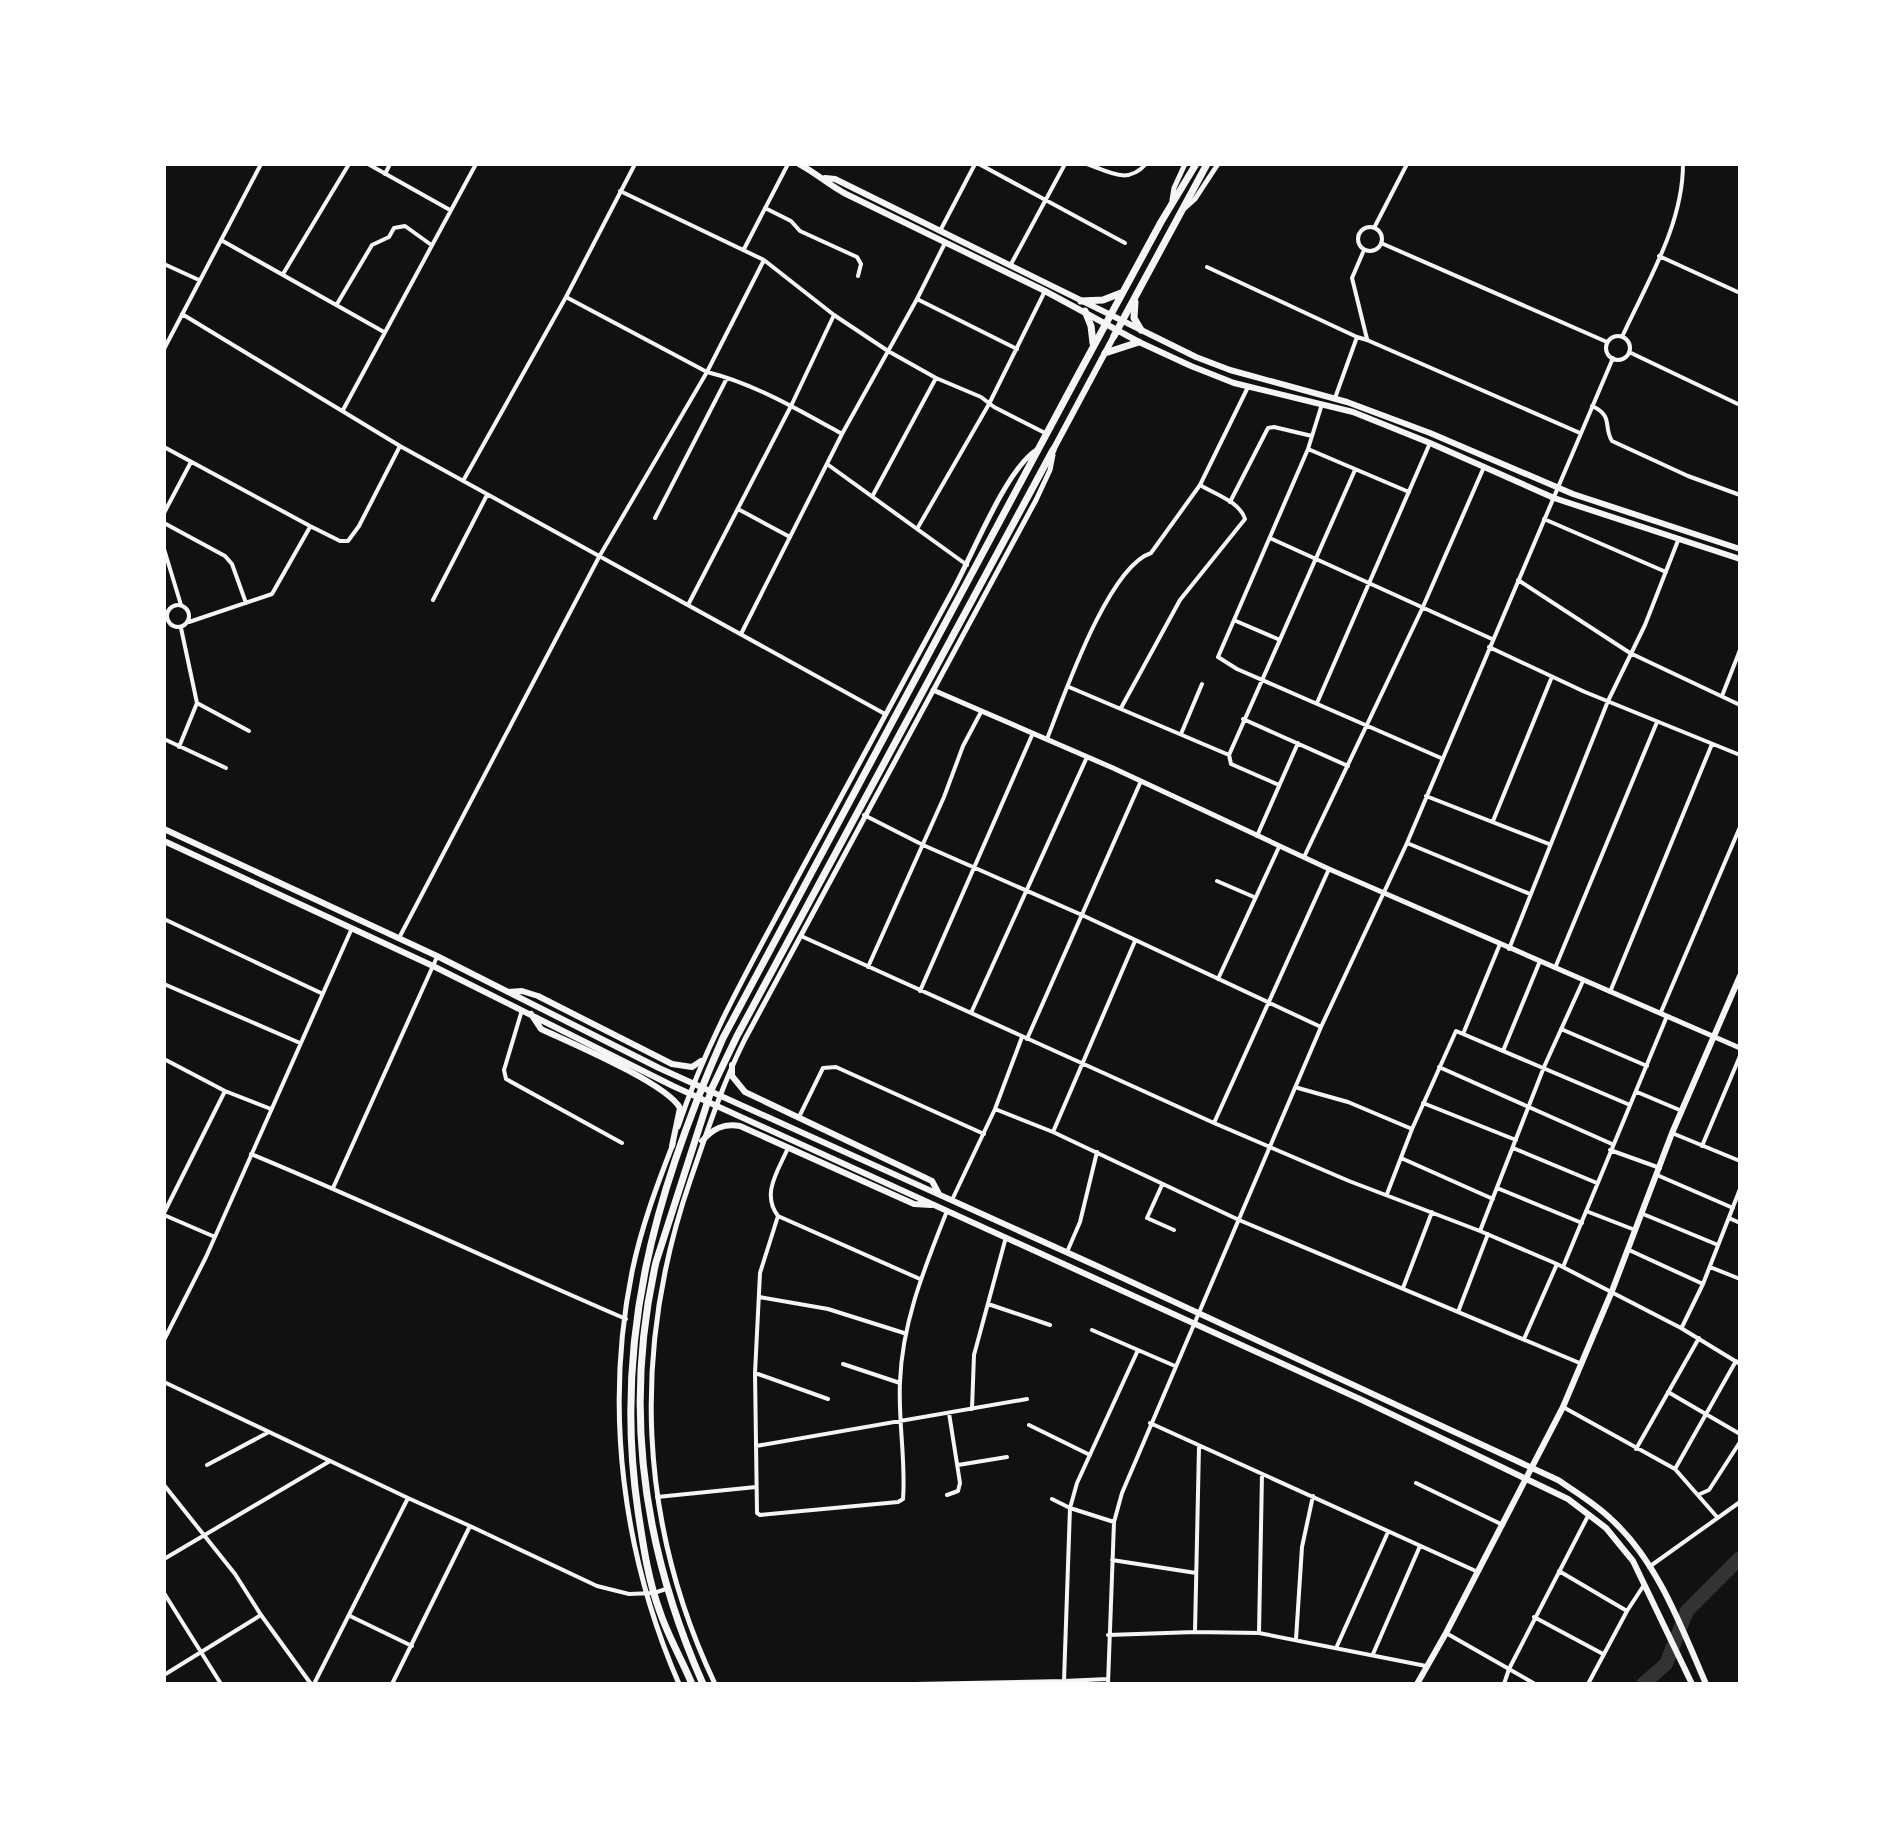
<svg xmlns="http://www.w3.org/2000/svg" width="1904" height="1848" font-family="Inter,sans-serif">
	<rect width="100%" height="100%" fill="#111"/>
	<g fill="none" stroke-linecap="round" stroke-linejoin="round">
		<path stroke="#333" stroke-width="14" d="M1643,1684L1666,1664L1687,1611L1740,1558"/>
		<path stroke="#f5f5f5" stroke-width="4" d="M368,164L450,210
			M979,164L1125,243
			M1087,164C1110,172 1127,185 1146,164
			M385,174L390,164
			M620,191L764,260L834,315L888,351L936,378L981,397L994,407L1047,434
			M765,208L791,221L800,231L857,257L861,264L858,276
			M1358 239a12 12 0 1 1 24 0a12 12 0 1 1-24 0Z
			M1374,228L1407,164
			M940,231L975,164
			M221,240L384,332
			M1381,243L1607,342
			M744,249L788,164
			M1364,250L1352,278L1367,339
			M1659,256L1740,293
			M164,264L199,280
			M1010,266L1065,164
			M1207,267L1357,337L1367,340L1580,433
			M283,274L349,164
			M566,297L707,372C755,384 799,410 842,434
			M917,299L1017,349
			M337,304L372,245L389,237L394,228L405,226L430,244
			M182,314L400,446L885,714
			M1606 348a12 12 0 1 1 24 0a12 12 0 1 1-24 0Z
			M1622,337C1647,282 1683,225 1683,164
			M164,349L261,164
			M1629,352L1740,405
			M1335,398L1357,337
			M1322,404L1308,449L1218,657L1237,669L1441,758
			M1592,406C1614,416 1603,427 1612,441L1688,476L1740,495
			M343,410L476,164
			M164,447L310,526L340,541H348L359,526L400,446
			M1308,449L1409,492
			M827,464L967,565
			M463,481L566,297L635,164
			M873,495L936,378
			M1230,502L1268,428L1274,427L1312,436
			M738,509L790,537
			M164,513L191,462
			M655,518L727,378
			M1544,519L1666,572
			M164,523L225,556L232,564L246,603
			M917,529L989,404L1045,291
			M1272,539L1492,639
			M164,549L181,605
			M1518,580L1630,653L1740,705
			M433,600L487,495
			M167 616a11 11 0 1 1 22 0a11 11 0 1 1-22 0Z
			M688,605L791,406L834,315
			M1236,621L1280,640
			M189,622L272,594L310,527
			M741,634L842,434L917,299L945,243
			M1489,647L1585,692L1740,755
			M1069,687L1229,755
			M1722,696L1740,650
			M197,703L249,731
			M1317,703L1430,443
			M1121,708L1180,600L1245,519C1240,502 1215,494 1200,485
			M1243,719L1348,766
			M1181,734L1202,684
			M164,739L226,768
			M1047,739C1064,696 1108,567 1151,553L1200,485L1248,387
			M179,747L197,703L181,628
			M1279,785L1231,764L1229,755L1355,470
			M1426,796L1549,844
			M864,815L923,845L1082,915L1321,1027
			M1493,821L1551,679
			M1257,836L1298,743
			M1407,843L1530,894
			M1304,857L1422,609L1484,467
			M1217,881L1254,897
			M164,919L321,993
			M801,936L1214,1123L1349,1181L1480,1231L1557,1264L1681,1328L1740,1364
			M399,938L599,557L707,372L764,260
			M1509,949L1608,701L1645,625L1679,538
			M868,967L944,797L963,746L981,712
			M1555,968L1657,722
			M1218,979L1279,847
			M164,984L300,1043
			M920,991L1033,733
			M1610,992L1712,744
			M522,1010L504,1070L506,1079L622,1143
			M1661,1012L1740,827
			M971,1013L1087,757
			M1561,1029L1647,1066
			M1463,1034L1500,944
			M1027,1039L1141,781
			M1503,1051L1540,961
			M164,1059L225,1091L271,1109
			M1439,1067L1612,1144
			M1298,1088L1348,1102L1412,1129
			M1637,1092L1682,1111
			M1423,1103L1516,1140
			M995,1109L1053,1132L1239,1220L1582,1364
			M799,1117L823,1068L836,1067L984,1134
			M1214,1123L1329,869
			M1053,1132L1135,941
			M1672,1133L1740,1161
			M1702,1146L1740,1056
			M788,1148C778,1171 761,1194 778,1216L920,1279
			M1513,1148L1597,1183
			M1610,1150L1660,1168
			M251,1154C377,1206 500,1265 626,1319
			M1401,1158L1493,1199
			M1657,1175L1733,1208
			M1162,1185L1147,1218L1174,1230
			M333,1188L437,957
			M1497,1188L1582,1223
			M1387,1194L1412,1129L1456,1031L1630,1105
			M952,1200L995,1109L1022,1037
			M1586,1211L1635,1230
			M164,1213L225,1091
			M1643,1214L1718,1245
			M164,1215L215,1237
			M778,1216L760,1273L755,1373L757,1513L760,1515L898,1502L903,1499C906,1461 898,1421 900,1382C902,1322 925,1267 947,1211
			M1729,1218L1740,1223
			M1480,1231L1544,1067L1583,981
			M1629,1250L1703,1284
			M1067,1252L1080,1222L1097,1152
			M1563,1267L1667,1016
			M1710,1267L1740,1279
			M1403,1288L1432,1212
			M759,1297L828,1309L904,1333
			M988,1304L1050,1325
			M1458,1312L1488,1234
			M1682,1327L1703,1284L1740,1189
			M1092,1330L1138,1350
			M1524,1339L1557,1264
			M164,1340L206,1257L352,928
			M843,1364L900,1383
			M755,1373L828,1399
			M164,1382L408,1498L314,1684
			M1668,1392L1740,1434
			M1563,1407L1675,1469L1717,1517
			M972,1409L974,1355L1006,1237
			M1150,1423L1478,1572
			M1029,1425L1090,1455
			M756,1446L1027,1399
			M1636,1449L1699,1338
			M207,1465L267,1433
			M958,1465L1007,1457
			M1675,1469L1736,1361
			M1416,1483L1503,1525
			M164,1485L235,1574L261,1615L311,1684
			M1700,1494L1709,1490L1740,1442
			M947,1495L958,1491L960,1483L949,1413
			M657,1497L756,1487
			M1052,1499L1070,1508L1114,1522
			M470,1526L597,1586L629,1594L654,1593L666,1589
			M164,1559L330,1461
			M1112,1560L1196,1573
			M1649,1567L1740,1502
			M1559,1571L1627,1611
			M164,1593L221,1684
			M350,1616L412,1646
			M1534,1617L1603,1654
			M1195,1632L1199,1447
			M1259,1633L1262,1474
			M1446,1633L1509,1669L1504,1684
			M1108,1635L1195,1632L1259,1633L1426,1666
			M1296,1639L1302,1547L1313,1496
			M1337,1646L1388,1532
			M1373,1654L1420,1546
			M164,1675L261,1615
			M1064,1681L1108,1679
			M392,1684L470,1526L408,1498
			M915,1684L1064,1681L1070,1508L1077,1483L1138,1350L1175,1366
			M1108,1684L1114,1522L1122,1493L1321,1027L1407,843L1613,358
			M1535,1684L1509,1669L1589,1514
			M1588,1684L1627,1611L1644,1585
			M1738,1684L1740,1683"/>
		<path stroke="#f5f5f5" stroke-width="5" d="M1172,200L1174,188L1185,164
			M1185,208L1195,199L1218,164
			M933,690L1113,768L1329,869L1740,1048
			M678,1127C707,1039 753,961 796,880C848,784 900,688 952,592C972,556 1005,472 1035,451
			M673,1144C657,1185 641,1228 632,1272C604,1410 623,1555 679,1684
			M715,1684C638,1522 632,1350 690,1181C707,1132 722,1085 745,1039L1036,500L1050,470L1053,455"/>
		<path stroke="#f5f5f5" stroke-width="6" d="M1417,1684L1446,1633L1563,1407L1612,1291L1672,1133L1740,976"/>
		<path stroke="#f5f5f5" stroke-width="6" d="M799,164C816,173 829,185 846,194L1045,291L1139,342L1191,366L1234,383L1353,412L1430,443L1554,498L1740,559
			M825,178L835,179L1196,357L1230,370L1347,402L1430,433L1573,494L1740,549
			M1053,450L1114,336
			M164,829L437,956L659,1068L1097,1266L1558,1480C1577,1493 1596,1504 1612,1520C1658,1562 1682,1629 1706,1684
			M164,841L433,966L673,1086L1362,1400L1568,1499L1606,1528L1633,1561L1692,1684
			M508,992L522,991L538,996L672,1064L692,1067L701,1061
			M531,1014L541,1029C571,1043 666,1083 680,1108L672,1146
			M732,1065V1076L745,1092L932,1181L939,1194
			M702,1141C713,1129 723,1123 740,1126L914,1204L931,1205"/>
		<path stroke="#f5f5f5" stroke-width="7" d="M1081,301L1103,300L1121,293
			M1135,302L1134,318L1141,330
			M1085,311L1091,326L1093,343
			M1114,336L1207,164
			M1105,353L1139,342
			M692,1684C682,1660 668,1636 660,1612C648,1580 643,1544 638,1511C613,1341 655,1192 723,1038L1077,377L1161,222L1196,164
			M703,1684C643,1549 623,1408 656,1262L712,1088L737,1036L1053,450"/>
	</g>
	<rect width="1904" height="1848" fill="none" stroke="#ffffff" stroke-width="332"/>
</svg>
